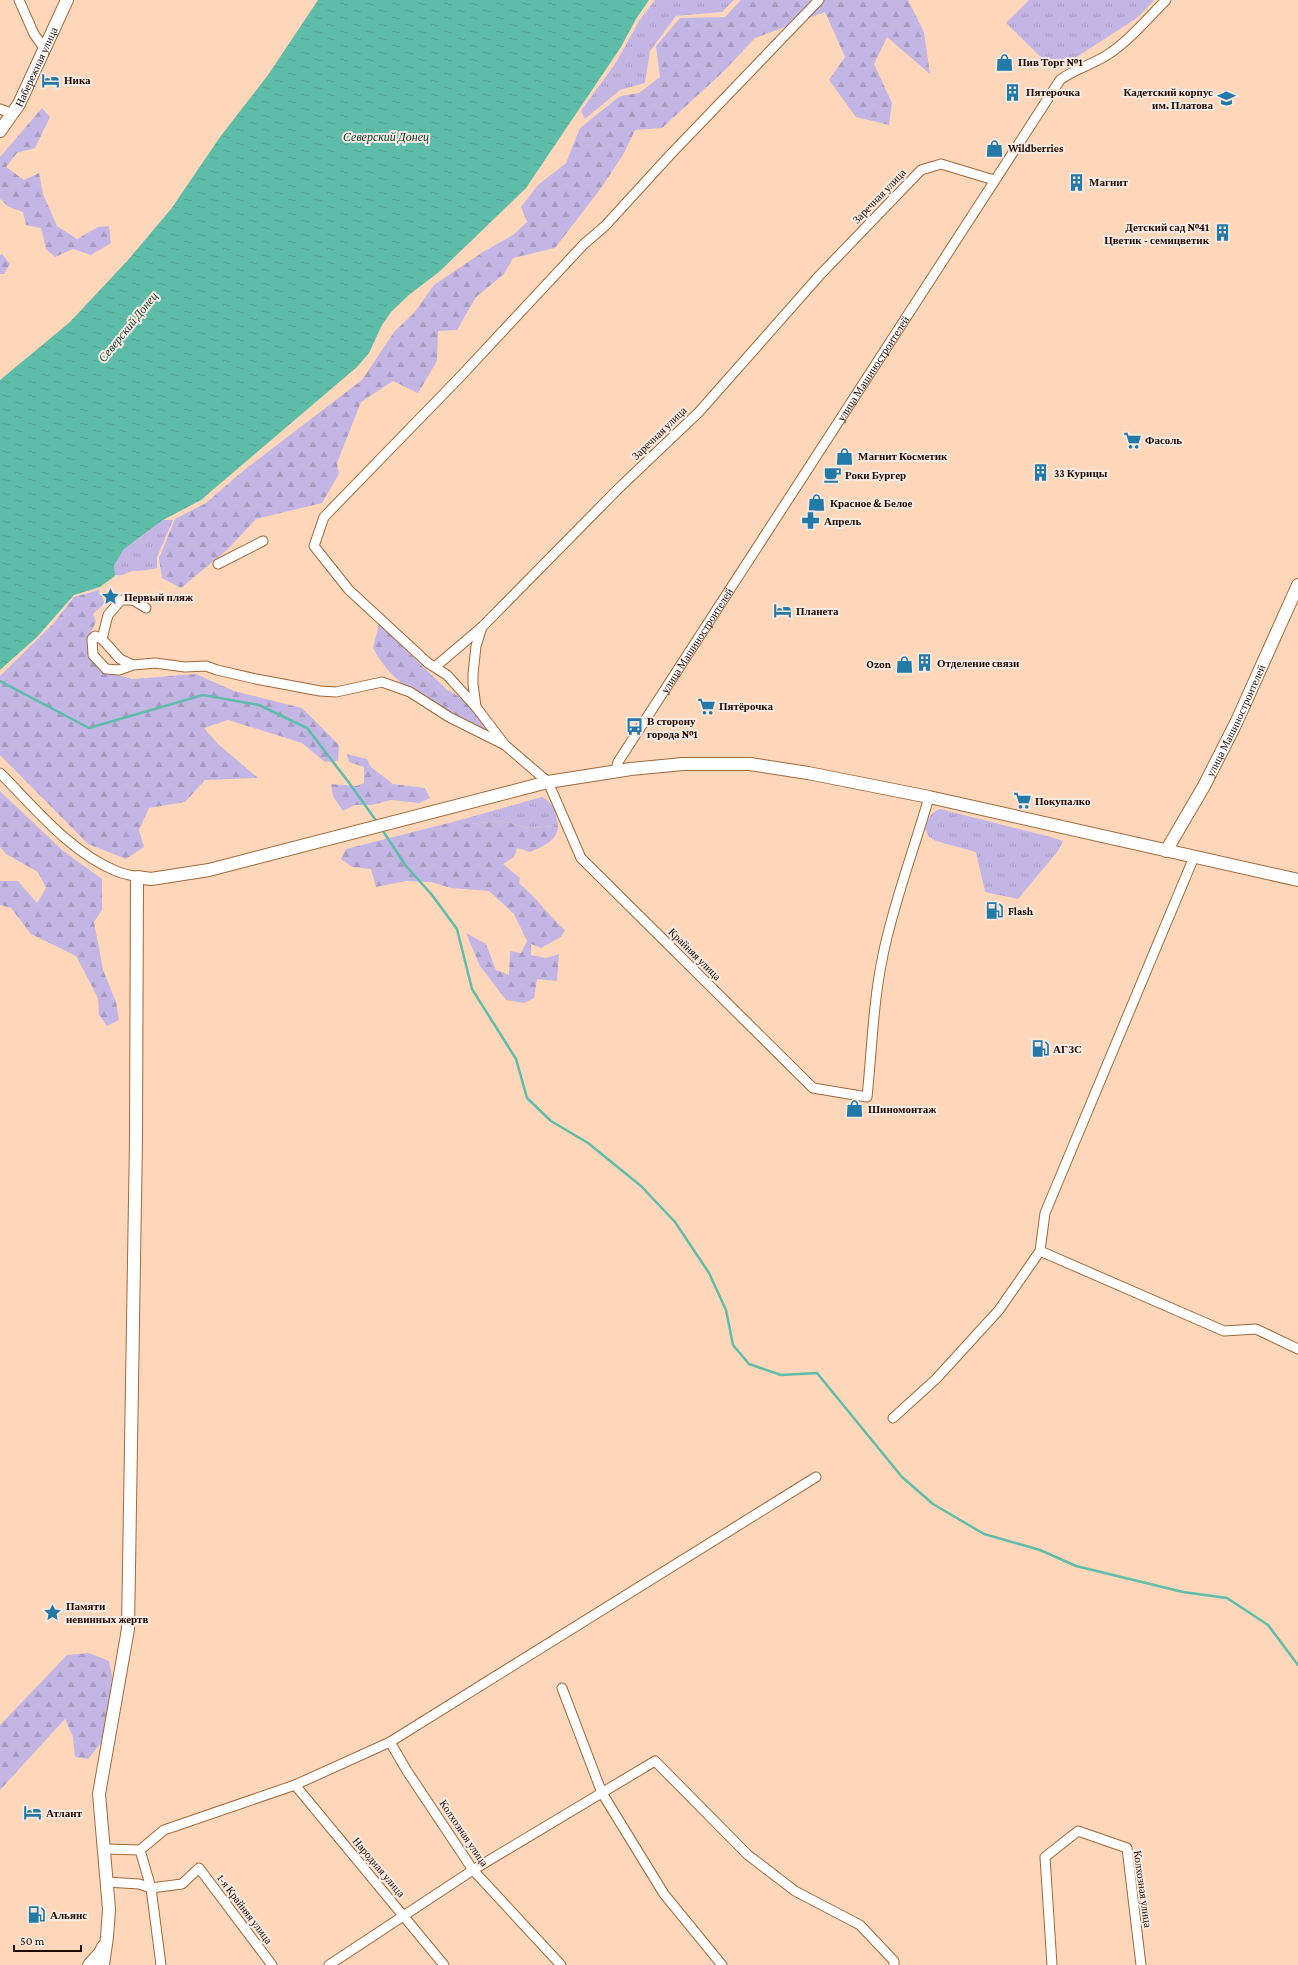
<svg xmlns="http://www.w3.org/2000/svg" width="1298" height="1965" font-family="'Crimson Pro',serif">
	<defs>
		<pattern id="grass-tufts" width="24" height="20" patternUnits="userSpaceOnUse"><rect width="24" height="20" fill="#c3b6e4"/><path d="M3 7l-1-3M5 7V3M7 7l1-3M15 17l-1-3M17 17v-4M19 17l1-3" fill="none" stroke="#a79bc2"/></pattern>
		<pattern id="forest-firs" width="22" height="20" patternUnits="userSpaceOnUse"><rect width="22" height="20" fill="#c3b6e4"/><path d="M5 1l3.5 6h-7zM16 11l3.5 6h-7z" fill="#a79bc2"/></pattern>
		<pattern id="water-ripples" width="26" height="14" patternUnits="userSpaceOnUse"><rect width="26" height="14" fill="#5ebda9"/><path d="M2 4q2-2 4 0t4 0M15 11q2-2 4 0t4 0" fill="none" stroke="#51a190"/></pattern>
	</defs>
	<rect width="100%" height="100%" fill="#fed7ba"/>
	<path fill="url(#grass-tufts)" d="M655,0H734L722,12L676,16L650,51L645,83L620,90L585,119L581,111L617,61L639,21Z
		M1029,0H1154L1137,18L1055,71L1006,23Z
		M163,520H173L157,557V568C149,570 143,571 134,571C127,571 124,577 115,575L113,565L124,549Z
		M542,797C555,804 556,812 558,826L529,828L502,821L468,824L460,820Z
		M940,809L1051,837L1063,841L1058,851L1018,899L985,892L976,852L936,841L929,837L925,829C928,818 930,813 940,809Z"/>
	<path fill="url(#forest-firs)" d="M741,0H908L924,32L930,74L887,37L874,64L892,103L889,125L856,117L829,80L845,57L825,12L755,38L723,72L662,128L635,130L623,155L601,188L555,248L513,258L504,274L476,297L457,330L438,331L437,361L418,393L393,381L361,402L337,463L339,474L322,503L256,519L228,549L181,588L162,578L159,558L175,519L206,503L243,471L362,380L394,332L414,313L434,285L483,252L513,235L527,222L521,207L538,185L566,163L580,128L620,96L639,93L660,77L656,46L680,18L725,17Z
		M42,108L50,117L35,148L17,153L6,167L24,180L39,173L43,194L57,226L77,239L98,227L109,226L111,243L91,255L73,249L55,257L46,249L41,228L26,225L23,212L9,207L0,199V157Z
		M2,254L10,264L4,274H0V255Z
		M99,590L105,603L93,614L96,622L87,640L100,671L133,679L196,674L234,691L302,708L339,745L338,761L325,762L302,743L228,720L204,728L218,744L258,778L205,780L185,802L149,808L139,830L144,847L126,859L88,844L0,755V676L53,624L74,597Z
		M379,624L447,690C464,697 479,714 486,731C445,712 394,690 373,648Z
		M347,754L367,759L371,767L393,784L425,788L430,798L419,803L391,800L372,805H355L343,811L333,796L331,784L356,786L364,783V767L349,762Z
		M0,791L62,850L102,879V910L94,922L103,970L116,1002L119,1020L107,1026L99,1015L98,998L76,956L31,934L11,908L0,905V881H18L37,903L46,888L38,872L6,854L0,847Z
		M460,820L468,824L502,821L529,828L558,826C557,842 543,846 530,852L517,848L514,857L503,864L520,878L519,883C536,897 548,915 565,930L561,937L541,948L531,944V955L546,958L559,954L557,981L537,979L534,998L524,1003L506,1000L480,966L466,933L486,944L496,970L509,975L510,951L521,953L527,941L514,914L489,891L451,888L431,882L406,881L376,887L371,869L352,867L341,859L346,849Z
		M89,1653L109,1661L113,1681L101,1743L88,1759L75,1757L73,1737L65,1719L0,1790V1725L67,1655Z"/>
	<path fill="url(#water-ripples)" d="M318,0H649L636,19L621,47L526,188L439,272L410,294L391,312L382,325L369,353L357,367L201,500L163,520L124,549L114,565L115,576L100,587L74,595L37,637L0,670V380L70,322L128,260L171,209L220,137L268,75Z"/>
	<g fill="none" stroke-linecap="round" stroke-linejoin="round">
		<path stroke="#5ebda9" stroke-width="2.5" d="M0,681L89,728L203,695L259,705L307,728L350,784L377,822
			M381,828L406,866L432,895L457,929L472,989L516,1059L527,1098L551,1121L588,1143L641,1186L675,1222L709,1273L726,1310L733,1345L749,1364L781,1375L817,1373L902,1477L933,1504L984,1534L1040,1550L1076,1566L1183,1592L1227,1598L1268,1625L1298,1665"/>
		<defs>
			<g id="street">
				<path d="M19,0L34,34L44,48"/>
				<path d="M0,109L13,114"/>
				<path d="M218,564L263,541"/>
				<path d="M102,639L108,615L121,600H133L146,608"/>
				<path d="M133,665L119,670L106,669L93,655L92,639L95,636L102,639L120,659L133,665L155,663L185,667L206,666L217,670L256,679L320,691L336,692L382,682L410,692L449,717L503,744"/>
				<path d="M435,667L482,627"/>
				<path d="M476,707L447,675L428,663L349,590L314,546L324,517L460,377L584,244L605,226L670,155L819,0"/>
				<path id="s1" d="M616,770L618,762L1060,80C1074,69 1092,65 1107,55C1129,41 1147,19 1166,0"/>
				<path d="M0,773C35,808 70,852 116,871C123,874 130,875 137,877"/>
				<path d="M929,797C914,850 894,901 883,955C873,1002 872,1050 867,1097L813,1088L581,858L548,782L505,745L476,707L473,684V674L476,646L482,627L619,488L699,412L819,276L921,170L941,164L994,180"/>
				<path d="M1040,1251L1224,1331L1256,1329L1298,1349"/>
				<path d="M893,1418L936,1379L999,1310L1040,1251L1045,1213L1194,857"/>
				<path d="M562,1688L602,1793L664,1894L722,1965"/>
				<path d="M390,1742L407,1771L473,1870L561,1965"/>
				<path d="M295,1785L444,1965"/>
				<path d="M104,1849L140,1850L164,1830L295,1785L390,1742L816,1477"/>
				<path d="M140,1850L151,1888L161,1965"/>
				<path d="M106,1882L139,1884L151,1888L182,1884L199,1868L272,1965"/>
				<path d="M329,1965L473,1870L655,1761L748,1855L795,1891L860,1925L894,1961V1965"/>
				<path d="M1052,1965L1045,1857L1078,1831L1127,1848L1141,1965"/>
			</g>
			<g id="secondary">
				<path id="s2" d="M0,131L19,104L67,0"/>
				<path id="s3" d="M1166,851L1204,786L1236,723L1298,585"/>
				<path d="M89,1965L100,1953L103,1947"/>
				<path d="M103,1965L107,1937L109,1909L99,1794L128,1629L136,1139L137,877L151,879L209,870L548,782L631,769L683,764H750L808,773L929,797L1298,880"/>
			</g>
		</defs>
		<use href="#street" stroke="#a36839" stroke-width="11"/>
		<use href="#secondary" stroke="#a36839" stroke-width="14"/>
		<use href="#street" stroke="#fff" stroke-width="9"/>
		<use href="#secondary" stroke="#fff" stroke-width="12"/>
	</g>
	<defs>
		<symbol id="shop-bare" viewBox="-9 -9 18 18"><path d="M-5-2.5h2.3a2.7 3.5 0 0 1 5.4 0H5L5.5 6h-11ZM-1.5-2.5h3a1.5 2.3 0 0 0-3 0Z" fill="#237aa9" stroke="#f7eae0" stroke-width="2.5" paint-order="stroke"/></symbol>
		<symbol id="hotel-bare" viewBox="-9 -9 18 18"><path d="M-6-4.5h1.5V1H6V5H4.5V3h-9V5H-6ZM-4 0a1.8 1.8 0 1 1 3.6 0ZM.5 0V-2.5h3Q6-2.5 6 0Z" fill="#237aa9" stroke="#f7eae0" stroke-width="2.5" paint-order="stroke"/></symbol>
		<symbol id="building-bare" viewBox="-9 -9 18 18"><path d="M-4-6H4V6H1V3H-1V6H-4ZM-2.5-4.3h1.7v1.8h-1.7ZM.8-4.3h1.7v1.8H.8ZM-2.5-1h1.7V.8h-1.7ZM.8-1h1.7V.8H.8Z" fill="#237aa9" stroke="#f7eae0" stroke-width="2.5" paint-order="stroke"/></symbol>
		<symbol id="school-bare" viewBox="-9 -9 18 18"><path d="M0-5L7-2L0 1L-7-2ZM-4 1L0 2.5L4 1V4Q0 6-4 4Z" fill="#237aa9" stroke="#f7eae0" stroke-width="2.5" paint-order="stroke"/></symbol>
		<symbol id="supermarket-bare" viewBox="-9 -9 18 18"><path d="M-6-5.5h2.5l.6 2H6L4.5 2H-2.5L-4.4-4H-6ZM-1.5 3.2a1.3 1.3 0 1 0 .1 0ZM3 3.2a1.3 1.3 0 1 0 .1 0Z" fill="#237aa9" stroke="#f7eae0" stroke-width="2.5" paint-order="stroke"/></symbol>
		<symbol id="cafe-bare" viewBox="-9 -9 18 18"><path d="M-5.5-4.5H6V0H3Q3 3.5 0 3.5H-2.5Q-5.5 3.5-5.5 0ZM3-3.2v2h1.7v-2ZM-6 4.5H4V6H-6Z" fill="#237aa9" stroke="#f7eae0" stroke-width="2.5" paint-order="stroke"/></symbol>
		<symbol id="pharmacy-bare" viewBox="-9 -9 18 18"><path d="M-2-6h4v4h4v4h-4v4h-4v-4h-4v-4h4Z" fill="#237aa9" stroke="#f7eae0" stroke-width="2.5" paint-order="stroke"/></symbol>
		<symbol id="sight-bare" viewBox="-9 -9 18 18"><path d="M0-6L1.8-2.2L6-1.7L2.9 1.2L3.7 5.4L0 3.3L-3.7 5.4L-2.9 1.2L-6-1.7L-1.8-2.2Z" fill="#237aa9" stroke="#f7eae0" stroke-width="2.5" paint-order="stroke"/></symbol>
		<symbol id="bus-bare" viewBox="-9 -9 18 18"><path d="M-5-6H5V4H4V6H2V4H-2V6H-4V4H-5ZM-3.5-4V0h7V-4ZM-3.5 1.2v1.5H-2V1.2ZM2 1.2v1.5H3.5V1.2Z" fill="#237aa9" stroke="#f7eae0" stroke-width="2.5" paint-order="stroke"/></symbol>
		<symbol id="fuel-bare" viewBox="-9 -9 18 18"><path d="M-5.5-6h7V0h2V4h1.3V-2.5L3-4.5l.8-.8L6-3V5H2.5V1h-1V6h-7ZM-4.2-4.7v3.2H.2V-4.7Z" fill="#237aa9" stroke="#f7eae0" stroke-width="2.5" paint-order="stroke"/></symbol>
	</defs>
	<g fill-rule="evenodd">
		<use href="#shop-bare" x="992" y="50" width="25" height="25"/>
		<use href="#hotel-bare" x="38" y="68" width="25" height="25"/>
		<use href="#building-bare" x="1000" y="80" width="25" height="25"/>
		<use href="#school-bare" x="1214" y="86" width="25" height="25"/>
		<use href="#shop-bare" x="982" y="136" width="25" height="25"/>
		<use href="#building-bare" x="1064" y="170" width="25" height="25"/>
		<use href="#building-bare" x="1210" y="220" width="25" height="25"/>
		<use href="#supermarket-bare" x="1120" y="428" width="25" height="25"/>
		<use href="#shop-bare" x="832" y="444" width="25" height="25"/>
		<use href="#building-bare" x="1028" y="460" width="25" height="25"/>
		<use href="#cafe-bare" x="820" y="462" width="25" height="25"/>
		<use href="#shop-bare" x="804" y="490" width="25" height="25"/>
		<use href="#pharmacy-bare" x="798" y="508" width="25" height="25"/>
		<use href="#sight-bare" x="98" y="584" width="25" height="25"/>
		<use href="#hotel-bare" x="770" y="598" width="25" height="25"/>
		<use href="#building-bare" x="912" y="650" width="25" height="25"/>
		<use href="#shop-bare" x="892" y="652" width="25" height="25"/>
		<use href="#supermarket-bare" x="694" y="694" width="25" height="25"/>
		<use href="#bus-bare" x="622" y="714" width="25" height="25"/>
		<use href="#supermarket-bare" x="1010" y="788" width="25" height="25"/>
		<use href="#fuel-bare" x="982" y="898" width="25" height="25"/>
		<use href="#fuel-bare" x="1028" y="1036" width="25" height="25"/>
		<use href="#shop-bare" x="842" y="1096" width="25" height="25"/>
		<use href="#sight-bare" x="40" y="1600" width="25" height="25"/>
		<use href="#hotel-bare" x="20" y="1800" width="25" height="25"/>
		<use href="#fuel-bare" x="24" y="1902" width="25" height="25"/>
	</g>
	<g text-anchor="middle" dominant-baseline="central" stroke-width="4" stroke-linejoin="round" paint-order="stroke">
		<g font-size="11" font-weight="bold" fill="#1e0800" stroke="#f7eae0" text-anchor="start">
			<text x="1018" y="62">Пив Торг №1</text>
			<text x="64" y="80">Ника</text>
			<text x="1026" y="92">Пятерочка</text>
			<text x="1213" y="92" text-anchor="end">Кадетский корпус<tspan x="1213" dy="13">им. Платова</tspan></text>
			<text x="1008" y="148">Wildberries</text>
			<text x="1089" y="182">Магнит</text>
			<text x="1209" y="227" text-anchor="end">Детский сад №41<tspan x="1209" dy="13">Цветик - семицветик</tspan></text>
			<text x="1145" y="440">Фасоль</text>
			<text x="858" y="456">Магнит Косметик</text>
			<text x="1054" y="473">33 Курицы</text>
			<text x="845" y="475">Роки Бургер</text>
			<text x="830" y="503">Красное &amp; Белое</text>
			<text x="824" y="521">Апрель</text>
			<text x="124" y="597">Первый пляж</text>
			<text x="796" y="611">Планета</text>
			<text x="937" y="663">Отделение связи</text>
			<text x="891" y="664" text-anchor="end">Ozon</text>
			<text x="719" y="706">Пятёрочка</text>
			<text x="647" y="721">В сторону<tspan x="647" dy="13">города №1</tspan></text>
			<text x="1035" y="801">Покупалко</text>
			<text x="1008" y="911">Flash</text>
			<text x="1053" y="1049">АГЗС</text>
			<text x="868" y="1109">Шиномонтаж</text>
			<text x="66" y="1606">Памяти<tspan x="66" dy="13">невинных жертв</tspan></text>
			<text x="46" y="1813">Атлант</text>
			<text x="50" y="1915">Альянс</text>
		</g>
		<g font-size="11" fill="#1e0800" stroke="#f7eae0">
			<text stroke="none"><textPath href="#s2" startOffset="74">Набережная улица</textPath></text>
			<text transform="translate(879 196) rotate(-46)">Заречная улица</text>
			<text stroke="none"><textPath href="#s1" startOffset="477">улица Машиностроителей</textPath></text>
			<text transform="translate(659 433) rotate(-44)">Заречная улица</text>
			<text stroke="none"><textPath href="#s1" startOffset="153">улица Машиностроителей</textPath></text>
			<text stroke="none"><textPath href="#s3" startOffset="148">улица Машиностроителей</textPath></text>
			<text transform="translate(695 954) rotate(45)">Крайняя улица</text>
			<text transform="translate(464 1833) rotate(56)">Колхозная улица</text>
			<text transform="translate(379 1867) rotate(50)">Народная улица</text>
			<text transform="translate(1143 1889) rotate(82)">Колхозная улица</text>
			<text transform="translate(245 1909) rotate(53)">1-я Крайняя улица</text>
		</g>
		<g font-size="12" font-style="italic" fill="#07352d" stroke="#f7eae0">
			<text x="386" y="137">Северский Донец</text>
			<text transform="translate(128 327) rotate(-51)">Северский Донец</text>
		</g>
	</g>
	<path d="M14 1945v6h67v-6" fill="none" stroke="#1e0800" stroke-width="2"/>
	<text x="20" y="1945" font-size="12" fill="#1e0800" stroke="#f7eae0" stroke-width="3" paint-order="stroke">50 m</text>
</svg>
